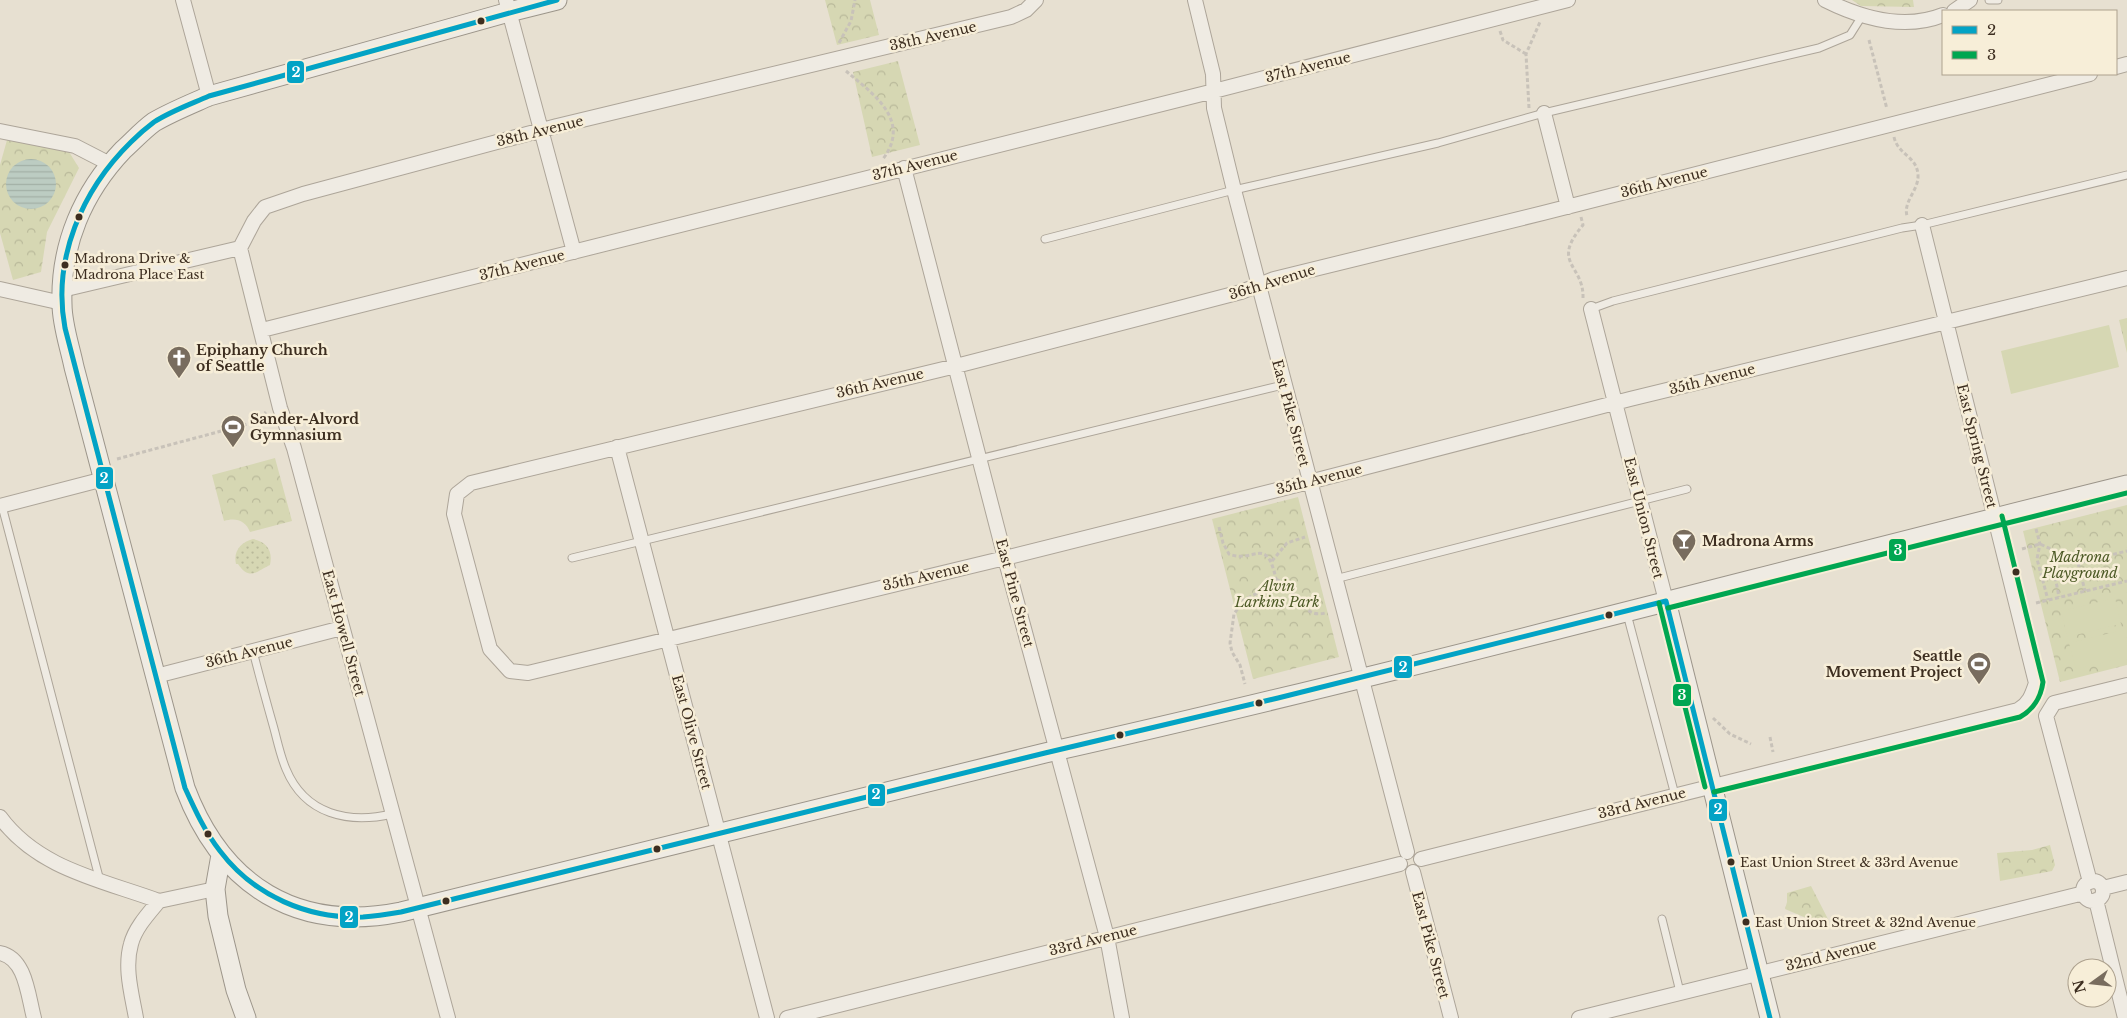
<svg xmlns="http://www.w3.org/2000/svg" width="2127" height="1018" font-family="'Libre Baskerville',serif">
	<defs>
		<pattern id="grass-dots" width="8" height="8" patternUnits="userSpaceOnUse" patternTransform="scale(1.25)"><rect width="8" height="8" fill="#d6d7b3"/><path d="M2 2h.1M6 6h.1" fill="none" stroke="#b9b99a" stroke-width="1.8" stroke-linecap="round"/></pattern>
		<pattern id="forest-crowns" width="20" height="18" patternUnits="userSpaceOnUse" patternTransform="scale(1.25)"><rect width="20" height="18" fill="#d6d7b3"/><path d="M2 6a3 3 0 1 1 6 0M12 15a3 3 0 1 1 6 0" fill="none" stroke="#b9b99a"/></pattern>
		<pattern id="water-rules" width="6" height="5" patternUnits="userSpaceOnUse" patternTransform="scale(1.25)"><rect width="6" height="5" fill="#bcccc2"/><path d="M0 2.5h6" fill="none" stroke="#a2b0a6"/></pattern>
	</defs>
	<rect width="100%" height="100%" fill="#e7e0d1"/>
	<path fill="url(#grass-dots)" d="M253,539C267,542 273,551 270,565C258,570 250,582 238,564H236C233,551 241,542 253,539Z"/>
	<path fill="url(#forest-crowns)" d="M825,0H870L879,35L837,45Z
		M1852,0H1913L1914,7L1861,6Z
		M898,61L920,145L872,157L853,72Z
		M7,140L66,147L79,168L47,232L41,272L13,280L0,233V165Z
		M2127,318V353L2119,320Z
		M275,458L292,521L250,532C246,521 236,517 224,521L212,475Z
		M1298,497L1339,657L1253,679L1212,519Z
		M2127,505V665L2060,682L2023,531Z
		M2050,845L2055,865L2052,871L2000,881L1997,853L2032,850Z
		M1811,886L1829,921L1806,918L1785,909L1787,902V893Z"/>
	<path fill="#d6d7b3" d="M2109,325L2119,367L2011,394L2001,351Z
		M2115,598L2121,624L2067,637L2061,611Z
		M2123,630L2127,646V657L2076,669L2069,643Z"/>
	<path fill="url(#water-rules)" d="M6 184a25 25 0 1 1 50 0a25 25 0 1 1-50 0Z"/>
	<g fill="none" stroke-linecap="round" stroke-linejoin="round">
		<defs>
			<path id="lane" d="M1989,0H1998
				M1045,239L1234,190L1438,143L1544,113L1819,48L1850,35L1862,16
				M1591,309L1613,301L1902,228L1922,225L2127,175
				M2,506L100,881
				M572,558L1283,385
				M1335,579L1687,489
				M1627,614L1675,795
				M253,651C259,675 266,700 273,725C277,739 280,755 286,769C305,815 349,824 392,814
				M1662,919L1680,992"/>
			<path id="street" d="M183,0L209,96
				M506,0L574,252
				M1195,0L1213,74L1214,108L1234,190L1407,852
				M1825,0C1861,18 1903,31 1943,15
				M1954,11L1970,0
				M2116,67L2127,64
				M2090,74L1543,213L1274,279L1241,292L956,366L471,483L457,494L454,514L490,649L510,671L528,673L1005,558L1309,482L1630,399L2127,278
				M1544,113L1568,207
				M0,131L75,146L110,164
				M904,168L1005,558L1107,937L1122,1018
				M240,248L280,408L294,448L448,1018
				M0,289L62,303
				M62,290L240,248L254,221L265,207L303,194L557,126L1011,17L1026,10L1036,0
				M1591,309L1666,601
				M262,330L1214,91L1568,0
				M617,447L767,1018
				M0,506L104,479
				M156,676L342,628
				M0,817C38,869 102,880 159,901
				M1421,859L2018,710C2029,704 2032,695 2036,683L1922,225
				M1413,872L1451,1018
				M2083 891a10 10 0 1 1 20 0a10 10 0 1 1-20 0Z
				M2090,882L2046,716L2054,703L2127,685
				M2103,888L2127,882
				M2096,900L2125,1018
				M0,953C26,958 28,996 34,1018
				M136,1018C132,995 124,968 131,944C135,928 149,913 159,901L215,889
				M787,1018L1400,864
				M1579,1018L2084,893"/>
			<path id="secondary" d="M557,0L509,12L209,96C191,104 171,112 154,122C143,130 133,141 123,150C83,192 60,245 62,304C62,325 70,347 74,367L185,788C222,886 297,933 401,912L1045,753C1407,672 1766,574 2127,485
				M1666,601L1770,1018
				M221,855L215,889L218,916L236,990L246,1018"/>
		</defs>
		<use href="#lane" stroke="#ada599" stroke-width="9"/>
		<use href="#street" stroke="#ada599" stroke-width="16"/>
		<use href="#secondary" stroke="#9c958a" stroke-width="21"/>
		<path stroke="#c8c2b9" stroke-width="3" stroke-dasharray="4 2.5" stroke-linecap="butt" d="M1500,31L1503,40L1526,54
			M1869,40L1887,109
			M839,43L851,21L855,0
			M846,71C873,94 912,120 883,159
			M1529,108L1526,54L1540,22
			M1894,137C1898,155 1917,156 1918,175C1919,190 1903,201 1907,216
			M1581,217L1583,225C1550,264 1584,264 1583,298
			M117,459L255,422L266,412
			M1219,527L1223,543L1229,554C1255,564 1266,534 1276,579L1267,588L1244,600L1234,614L1230,643L1232,652L1240,665L1245,684
			M2036,529L2040,544L2037,559L2048,600
			M2022,549L2040,544L2075,560L2078,563L2127,551
			M2059,552L2054,571L2059,597
			M1272,561L1287,543L1305,537
			M2078,563L2085,591
			M1276,579C1299,590 1301,619 1325,613
			M2036,603L2127,581
			M1713,718L1730,734L1751,744
			M1770,737L1773,752"/>
		<use href="#lane" stroke="#efebe3" stroke-width="7"/>
		<use href="#street" stroke="#efebe3" stroke-width="14"/>
		<use href="#secondary" stroke="#efebe3" stroke-width="19"/>
		<defs>
			<path id="bus-1" d="M557,0L209,96C191,104 171,111 154,122C146,128 138,135 131,142C82,190 52,259 65,328L185,788C195,810 205,832 220,851C254,896 308,919 363,917C376,916 389,914 401,912L1045,753L1278,698L1666,601
				M1666,601L1770,1018"/>
			<path id="bus-2" d="M1659,603L1705,787
				M1668,608L2127,493
				M1714,792L2020,717C2033,710 2041,697 2043,682L2002,516"/>
		</defs>
		<use href="#bus-1" stroke="#f7eed8" stroke-width="9"/>
		<use href="#bus-2" stroke="#f7eed8" stroke-width="9"/>
		<use href="#bus-1" stroke="#03a3c5" stroke-width="5"/>
		<use href="#bus-2" stroke="#00a651" stroke-width="5"/>
	</g>
	<defs>
		<symbol id="church-pin" viewBox="-11 -11 22 30"><path d="M0 17L-7.5 6A9.5 9.5 0 1 1 7.5 6Z" fill="#786c5e" stroke="#f7eed8"/><path d="M-1.2-6h2.4v3.5h3.3v2.4h-3.3V6h-2.4V-.1h-3.3v-2.4h3.3Z" fill="#fff"/></symbol>
		<symbol id="stadium-pin" viewBox="-11 -11 22 30"><path d="M0 17L-7.5 6A9.5 9.5 0 1 1 7.5 6Z" fill="#786c5e" stroke="#f7eed8"/><path d="M0-5a6.5 5 0 1 0 0 10a6.5 5 0 1 0 0-10ZM-3.5-1.8h7v3.6h-7Z" fill="#fff"/></symbol>
		<symbol id="bar-pin" viewBox="-11 -11 22 30"><path d="M0 17L-7.5 6A9.5 9.5 0 1 1 7.5 6Z" fill="#786c5e" stroke="#f7eed8"/><path d="M-6-5H6L.8 .8V4.5H3.5V6h-7V4.5H-.8V.8Z" fill="#fff"/></symbol>
	</defs>
	<g fill-rule="evenodd">
		<use href="#church-pin" x="165" y="344" width="28" height="38"/>
		<use href="#stadium-pin" x="219" y="413" width="28" height="38"/>
		<use href="#bar-pin" x="1670" y="527" width="28" height="38"/>
		<use href="#stadium-pin" x="1965" y="650" width="28" height="38"/>
	</g>
	<g fill="#3d2e20" stroke="#f7eed8" stroke-width="2">
		<circle cx="481" cy="21" r="4.5"/>
		<circle cx="79" cy="217" r="4.5"/>
		<circle cx="65" cy="265" r="4.5"/>
		<circle cx="2016" cy="572" r="4.5"/>
		<circle cx="1609" cy="615" r="4.5"/>
		<circle cx="1259" cy="703" r="4.5"/>
		<circle cx="1120" cy="735" r="4.5"/>
		<circle cx="208" cy="834" r="4.5"/>
		<circle cx="657" cy="849" r="4.5"/>
		<circle cx="1731" cy="862" r="4.5"/>
		<circle cx="446" cy="901" r="4.5"/>
		<circle cx="1746" cy="922" r="4.5"/>
	</g>
	<g text-anchor="middle" dominant-baseline="central" stroke-width="5" stroke-linejoin="round" paint-order="stroke">
		<g font-size="13" fill="#3d2e20" stroke="#f7eed8" text-anchor="start">
			<text x="74" y="258">Madrona Drive &amp;<tspan x="74" dy="16">Madrona Place East</tspan></text>
			<text x="1740" y="862">East Union Street &amp; 33rd Avenue</text>
			<text x="1755" y="922">East Union Street &amp; 32nd Avenue</text>
		</g>
		<g font-size="14" fill="#3d2e20" stroke="#f7eed8">
			<text transform="translate(933 36) rotate(-13)">38th Avenue</text>
			<text transform="translate(1308 67) rotate(-14)">37th Avenue</text>
			<text transform="translate(540 131) rotate(-14)">38th Avenue</text>
			<text transform="translate(915 165) rotate(-14)">37th Avenue</text>
			<text transform="translate(1664 182) rotate(-14)">36th Avenue</text>
			<text transform="translate(522 265) rotate(-14)">37th Avenue</text>
			<text transform="translate(1272 282) rotate(-17)">36th Avenue</text>
			<text transform="translate(1712 379) rotate(-14)">35th Avenue</text>
			<text transform="translate(880 383) rotate(-13)">36th Avenue</text>
			<text transform="translate(1291 413) rotate(75)">East Pike Street</text>
			<text transform="translate(1977 446) rotate(76)">East Spring Street</text>
			<text transform="translate(1319 479) rotate(-14)">35th Avenue</text>
			<text transform="translate(1644 518) rotate(76)">East Union Street</text>
			<text transform="translate(926 576) rotate(-13)">35th Avenue</text>
			<text transform="translate(1015 593) rotate(75)">East Pine Street</text>
			<text transform="translate(344 633) rotate(75)">East Howell Street</text>
			<text transform="translate(249 652) rotate(-14)">36th Avenue</text>
			<text transform="translate(692 732) rotate(75)">East Olive Street</text>
			<text transform="translate(1642 803) rotate(-14)">33rd Avenue</text>
			<text transform="translate(1093 940) rotate(-14)">33rd Avenue</text>
			<text transform="translate(1431 945) rotate(75)">East Pike Street</text>
			<text transform="translate(1831 955) rotate(-14)">32nd Avenue</text>
		</g>
		<g font-size="14" font-weight="bold" fill="#3d2e20" stroke="#f7eed8" text-anchor="start">
			<text x="196" y="350">Epiphany Church<tspan x="196" dy="16">of Seattle</tspan></text>
			<text x="250" y="419">Sander-Alvord<tspan x="250" dy="16">Gymnasium</tspan></text>
			<text x="1702" y="541">Madrona Arms</text>
			<text x="1962" y="656" text-anchor="end">Seattle<tspan x="1962" dy="16">Movement Project</tspan></text>
		</g>
		<g font-size="14" font-style="italic" fill="#4d5a26" stroke="#f7eed8">
			<text x="2080" y="557">Madrona<tspan x="2080" dy="16">Playground</tspan></text>
			<text x="1277" y="586">Alvin<tspan x="1277" dy="16">Larkins Park</tspan></text>
		</g>
	</g>
	<g stroke="#f7eed8" stroke-width="2">
		<rect x="286" y="60" width="19" height="24" rx="5" fill="#03a3c5"/>
		<rect x="95" y="466" width="19" height="24" rx="5" fill="#03a3c5"/>
		<rect x="1888" y="538" width="19" height="24" rx="5" fill="#00a651"/>
		<rect x="1393" y="655" width="20" height="24" rx="5" fill="#03a3c5"/>
		<rect x="1672" y="683" width="20" height="24" rx="5" fill="#00a651"/>
		<rect x="867" y="783" width="19" height="24" rx="5" fill="#03a3c5"/>
		<rect x="1708" y="798" width="20" height="24" rx="5" fill="#03a3c5"/>
		<rect x="339" y="905" width="20" height="24" rx="5" fill="#03a3c5"/>
	</g>
	<g font-size="14" text-anchor="middle" font-weight="bold" fill="#fff">
		<text x="296" y="77">2</text>
		<text x="104" y="483">2</text>
		<text x="1898" y="555">3</text>
		<text x="1403" y="672">2</text>
		<text x="1682" y="700">3</text>
		<text x="876" y="799">2</text>
		<text x="1718" y="814">2</text>
		<text x="349" y="922">2</text>
	</g>
	<rect x="1942" y="10" width="175" height="65" fill="#f7eed8" stroke="#ada18e"/>
	<rect x="1952" y="26" width="25" height="8" fill="#03a3c5" stroke="#ada18e"/>
	<text x="1987" y="35" font-size="15" fill="#3d2e20">2</text>
	<rect x="1952" y="51" width="25" height="8" fill="#00a651" stroke="#ada18e"/>
	<text x="1987" y="60" font-size="15" fill="#3d2e20">3</text>
	<g transform="translate(2092 983) rotate(255)"><circle r="24" fill="#f7eed8" stroke="#ada18e"/>
	<path d="M0-4L9 19L0 12L-9 19Z" fill="#786c5e"/>
	<text y="-8" font-size="14" font-weight="bold" text-anchor="middle" fill="#3d2e20">N</text>
	</g>
</svg>
